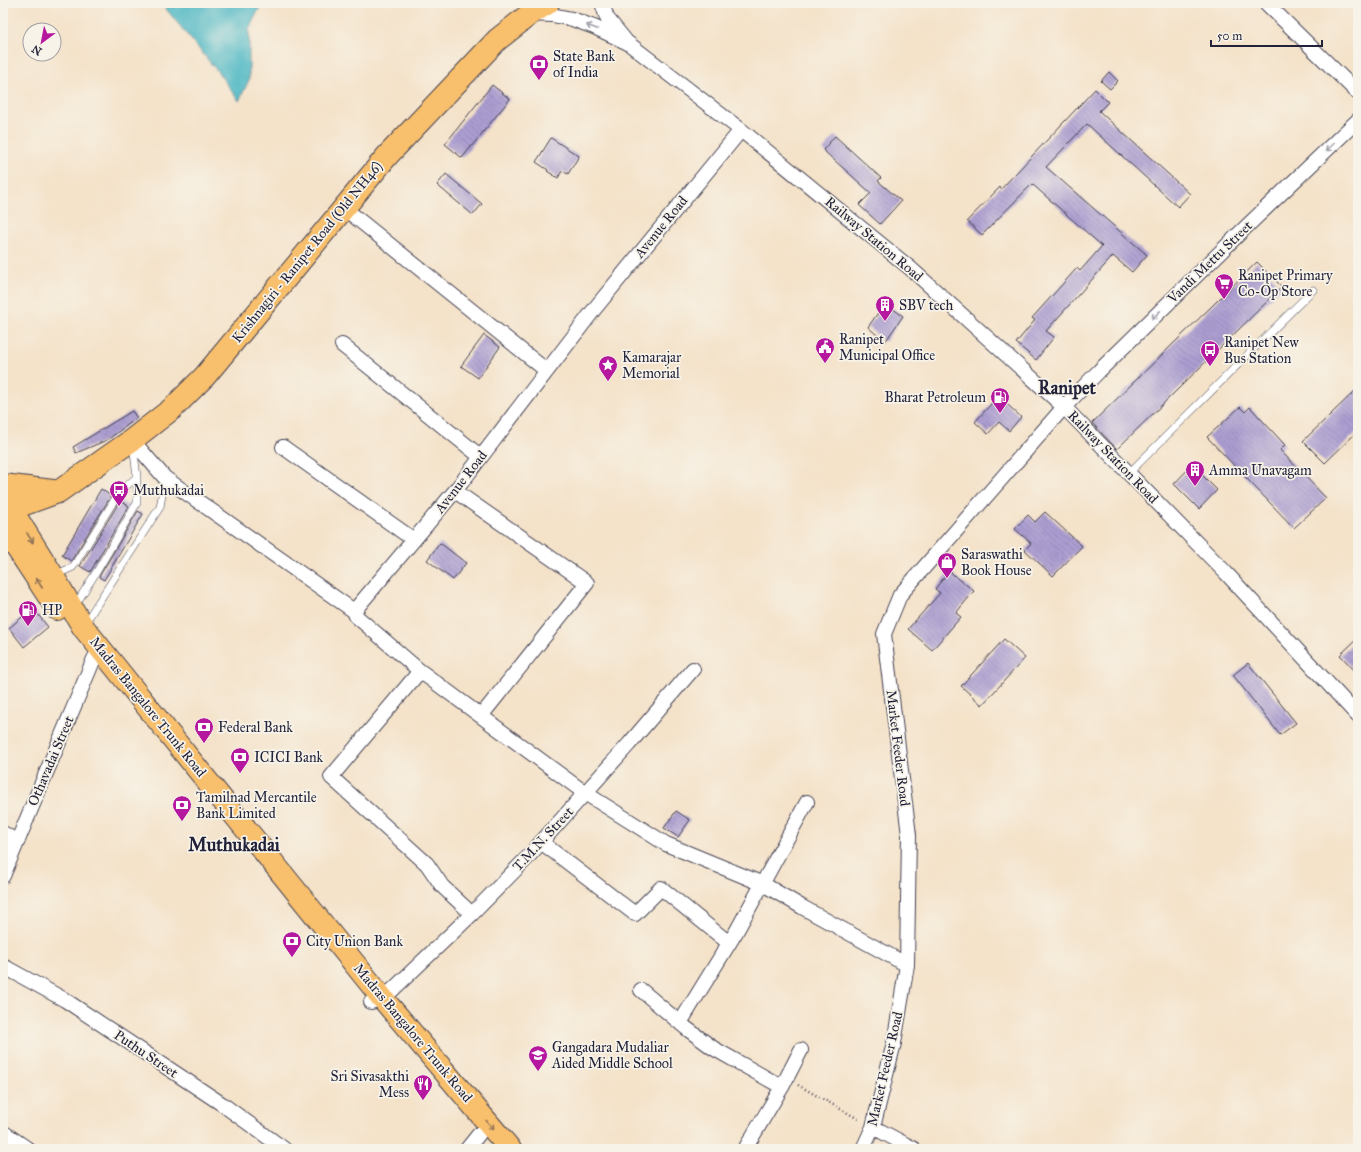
<svg xmlns="http://www.w3.org/2000/svg" width="1361" height="1152" font-family="'IM FELL Great Primer',serif">
	<defs>
		<pattern id="building-back-hatch" width="6" height="6" patternUnits="userSpaceOnUse"><rect width="6" height="6" fill="#ac9ed1"/><path d="M-1 5l2 2M0 0l6 6M5-1l2 2" fill="none" stroke="#8c80ab"/></pattern>
	</defs>
	<rect width="100%" height="100%" fill="#f7f3e8"/>
	<filter id="ink" filterUnits="userSpaceOnUse"><feTurbulence type="fractalNoise" baseFrequency=".025" numOctaves="2"/><feDisplacementMap in="SourceGraphic" scale="8" xChannelSelector="R" yChannelSelector="G"/><feConvolveMatrix kernelMatrix="1 2 1 2 8 2 1 2 1" color-interpolation-filters="sRGB"/></filter>
	<filter id="wash" filterUnits="userSpaceOnUse"><feTurbulence type="fractalNoise" baseFrequency=".012" numOctaves="4" result="noise"/><feDisplacementMap in="SourceGraphic" scale="16" xChannelSelector="R" yChannelSelector="G"/><feGaussianBlur stdDeviation="0.9" result="paint"/><feColorMatrix in="noise" values="0 0 0 0 0 0 0 0 0 0 0 0 0 0 0 0 0 1.4 0 .05"/><feComposite in="paint" operator="in"/></filter>
	<g filter="url(#wash)">
		<rect width="100%" height="100%" fill="#f4e2c9"/>
		<path fill="#48b6c3" stroke="#356c7f" d="M161,3H262L249,29V80L239,101L218,72Z"/>
		<g id="blocks">
			<path fill="url(#building-back-hatch)" d="M1109,72L1118,81L1110,89L1101,81Z
				M492,85L510,99L462,158L445,144Z
				M1095,89L1108,102L1099,111L1190,194L1178,207L1087,124L1046,167L1147,255L1132,272L1113,256L1046,331L1054,337L1036,360L1016,343L1035,320L1032,318L1077,268L1080,271L1102,246L1032,184L982,235L967,221L1000,187L1001,189Z
				M835,136L881,178L878,181L901,201L880,224L859,205L871,193L823,150Z
				M551,138L579,156L568,174L562,171L558,178L547,171L548,170L536,162Z
				M446,174L482,204L473,215L437,185Z
				M1257,262L1282,287L1117,449L1092,423Z
				M885,303L903,316L885,342L868,327Z
				M484,335L500,347L478,378L461,366Z
				M1358,388V431L1325,463L1303,441Z
				M998,396L1021,417L1009,431L999,422L988,434L975,422Z
				M1240,407L1245,412L1250,407L1285,445L1280,450L1326,498L1294,528L1207,437Z
				M132,411L137,418L107,440L76,453L73,447Z
				M1192,465L1217,490L1199,509L1174,484Z
				M101,489L111,496L71,561L62,555Z
				M120,501L129,506L90,572L80,566Z
				M138,511L143,514L104,580L99,577Z
				M1045,512L1082,546L1053,576L1025,550L1031,543L1015,529L1028,515L1035,522Z
				M440,543L466,563L453,580L427,560Z
				M949,571L974,591L956,613L961,617L932,650L908,629L940,593L935,589Z
				M33,608L48,627L24,647L9,628Z
				M1358,638V674L1340,655Z
				M1004,639L1025,658L982,705L961,686Z
				M1248,663L1296,723L1280,735L1233,675Z
				M676,811L690,820L678,837L664,828Z"/>
		</g>
	</g>
	<g filter="url(#ink)">
		<use href="#blocks" fill-opacity="0" stroke="#423f50" stroke-width="1"/>
		<g fill="none" stroke-linecap="round" stroke-linejoin="round">
			<defs>
				<path id="lane" d="M1129,473L1313,290
					M55,575L73,567L120,491L137,477L133,444
					M74,607L97,571L137,503V477
					M85,623L160,507L165,478"/>
				<path id="street" d="M602,3L607,18L625,40
					M1266,3L1358,93
					M531,14L552,15L572,19L594,27L628,43L741,130L910,268L1064,407L1226,573L1358,716
					M344,208L547,371
					M342,345L481,457
					M132,440L165,478L354,611L455,491L596,307L741,130
					M283,447L414,540
					M455,491L587,583L481,716
					M354,611L356,616L420,671L331,777L427,864L442,886L472,914
					M420,671L585,793L666,844L763,884L802,907L907,965
					M3,833L17,842
					M541,842L635,914L661,888L729,943
					M3,876L93,661L100,647
					M3,966L65,1000L222,1104L284,1149
					M641,990L686,1028L713,1048L782,1087
					M371,1002L383,999L472,914L527,858L629,744L693,669
					M680,1023L736,932L807,802
					M873,1127L914,1149
					M3,1132L28,1149
					M467,1149L479,1134
					M745,1149L782,1087L801,1050
					M863,1149L873,1127L894,1043L907,965L909,835L884,634L900,595L1064,407L1099,371L1246,227L1358,120"/>
				<path id="primary" d="M3,485L53,491
					M3,507L11,509L58,492L132,440L173,408L205,376L387,156L497,40L530,14L548,3"/>
				<path id="highway" d="M3,492L11,509L53,576L83,627L383,999L510,1149
					M3,527L57,609"/>
			</defs>
			<use href="#lane" stroke="#423f50" stroke-width="8"/>
			<use href="#street" stroke="#423f50" stroke-width="16"/>
			<use href="#primary" stroke="#423f50" stroke-width="24"/>
			<use href="#highway" stroke="#423f50" stroke-width="24"/>
			<path stroke="#423f50" stroke-width="2.5" stroke-dasharray="1 3" stroke-linecap="butt" d="M798,1085L860,1120"/>
			<use href="#lane" stroke="#fff" stroke-width="7"/>
			<use href="#street" stroke="#fff" stroke-width="14"/>
			<use href="#primary" stroke="#f8bf6c" stroke-width="22"/>
			<use href="#highway" stroke="#f8bf6c" stroke-width="22"/>
		</g>
		<defs><path id="oneway-shaft" d="M-6 0H5M1.5-3L5.5 0L1.5 3" fill="none" stroke-width="1.6" stroke-linecap="round" stroke-linejoin="round"/></defs>
		<g stroke="#9c9ca7">
			<use href="#oneway-shaft" transform="translate(592 27) rotate(-159)"/>
			<use href="#oneway-shaft" transform="translate(1330 147) rotate(136)"/>
			<use href="#oneway-shaft" transform="translate(1156 315) rotate(136)"/>
		</g>
		<g stroke="#8d7054">
			<use href="#oneway-shaft" transform="translate(30 538) rotate(58)"/>
			<use href="#oneway-shaft" transform="translate(39 583) rotate(-123)"/>
			<use href="#oneway-shaft" transform="translate(490 1125) rotate(50)"/>
		</g>
	</g>
	<defs>
		<symbol id="bank-pin" viewBox="-11 -11 22 30"><path d="M0 17L-7.5 6A9.5 9.5 0 1 1 7.5 6Z" fill="#b5179e" stroke="#f7f3e8"/><path d="M-6-4H6V4H-6ZM0-2.3a2.3 2.3 0 1 0 0 4.6a2.3 2.3 0 1 0 0-4.6Z" fill="#fff"/></symbol>
		<symbol id="supermarket-pin" viewBox="-11 -11 22 30"><path d="M0 17L-7.5 6A9.5 9.5 0 1 1 7.5 6Z" fill="#b5179e" stroke="#f7f3e8"/><path d="M-6-5.5h2.5l.6 2H6L4.5 2H-2.5L-4.4-4H-6ZM-1.5 3.2a1.3 1.3 0 1 0 .1 0ZM3 3.2a1.3 1.3 0 1 0 .1 0Z" fill="#fff"/></symbol>
		<symbol id="building-pin" viewBox="-11 -11 22 30"><path d="M0 17L-7.5 6A9.5 9.5 0 1 1 7.5 6Z" fill="#b5179e" stroke="#f7f3e8"/><path d="M-4-6H4V6H1V3H-1V6H-4ZM-2.5-4.3h1.7v1.8h-1.7ZM.8-4.3h1.7v1.8H.8ZM-2.5-1h1.7V.8h-1.7ZM.8-1h1.7V.8H.8Z" fill="#fff"/></symbol>
		<symbol id="civic-pin" viewBox="-11 -11 22 30"><path d="M0 17L-7.5 6A9.5 9.5 0 1 1 7.5 6Z" fill="#b5179e" stroke="#f7f3e8"/><path d="M-.6-6.5H3V-4.5H.6V-3L4-1V1h2V6H-6V1h2V-1L-.6-3ZM-1.2 2.5V6h2.4V2.5Z" fill="#fff"/></symbol>
		<symbol id="bus-pin" viewBox="-11 -11 22 30"><path d="M0 17L-7.5 6A9.5 9.5 0 1 1 7.5 6Z" fill="#b5179e" stroke="#f7f3e8"/><path d="M-5-6H5V4H4V6H2V4H-2V6H-4V4H-5ZM-3.5-4V0h7V-4ZM-3.5 1.2v1.5H-2V1.2ZM2 1.2v1.5H3.5V1.2Z" fill="#fff"/></symbol>
		<symbol id="sight-pin" viewBox="-11 -11 22 30"><path d="M0 17L-7.5 6A9.5 9.5 0 1 1 7.5 6Z" fill="#b5179e" stroke="#f7f3e8"/><path d="M0-6L1.8-2.2L6-1.7L2.9 1.2L3.7 5.4L0 3.3L-3.7 5.4L-2.9 1.2L-6-1.7L-1.8-2.2Z" fill="#fff"/></symbol>
		<symbol id="fuel-pin" viewBox="-11 -11 22 30"><path d="M0 17L-7.5 6A9.5 9.5 0 1 1 7.5 6Z" fill="#b5179e" stroke="#f7f3e8"/><path d="M-5.5-6h7V0h2V4h1.3V-2.5L3-4.5l.8-.8L6-3V5H2.5V1h-1V6h-7ZM-4.2-4.7v3.2H.2V-4.7Z" fill="#fff"/></symbol>
		<symbol id="shop-pin" viewBox="-11 -11 22 30"><path d="M0 17L-7.5 6A9.5 9.5 0 1 1 7.5 6Z" fill="#b5179e" stroke="#f7f3e8"/><path d="M-5-2.5h2.3a2.7 3.5 0 0 1 5.4 0H5L5.5 6h-11ZM-1.5-2.5h3a1.5 2.3 0 0 0-3 0Z" fill="#fff"/></symbol>
		<symbol id="school-pin" viewBox="-11 -11 22 30"><path d="M0 17L-7.5 6A9.5 9.5 0 1 1 7.5 6Z" fill="#b5179e" stroke="#f7f3e8"/><path d="M0-5L7-2L0 1L-7-2ZM-4 1L0 2.5L4 1V4Q0 6-4 4Z" fill="#fff"/></symbol>
		<symbol id="restaurant-pin" viewBox="-11 -11 22 30"><path d="M0 17L-7.5 6A9.5 9.5 0 1 1 7.5 6Z" fill="#b5179e" stroke="#f7f3e8"/><path d="M-5-6h1v4h1v-4h1v4h1v-4h1v5L-1.5 .5V6h-2V.5L-5-1ZM5-6V6H3V1.5H1.5Q1.5-4 5-6Z" fill="#fff"/></symbol>
	</defs>
	<g fill-rule="evenodd">
		<use href="#bank-pin" x="528" y="53" width="22" height="30"/>
		<use href="#supermarket-pin" x="1213" y="272" width="22" height="30"/>
		<use href="#building-pin" x="874" y="294" width="22" height="30"/>
		<use href="#civic-pin" x="814" y="336" width="22" height="30"/>
		<use href="#bus-pin" x="1199" y="339" width="22" height="30"/>
		<use href="#sight-pin" x="597" y="354" width="22" height="30"/>
		<use href="#fuel-pin" x="989" y="386" width="22" height="30"/>
		<use href="#building-pin" x="1184" y="459" width="22" height="30"/>
		<use href="#bus-pin" x="108" y="479" width="22" height="30"/>
		<use href="#shop-pin" x="936" y="551" width="22" height="30"/>
		<use href="#fuel-pin" x="17" y="599" width="22" height="30"/>
		<use href="#bank-pin" x="193" y="716" width="22" height="30"/>
		<use href="#bank-pin" x="229" y="746" width="22" height="30"/>
		<use href="#bank-pin" x="171" y="794" width="22" height="30"/>
		<use href="#bank-pin" x="281" y="930" width="22" height="30"/>
		<use href="#school-pin" x="527" y="1044" width="22" height="30"/>
		<use href="#restaurant-pin" x="412" y="1073" width="22" height="30"/>
	</g>
	<g text-anchor="middle" dominant-baseline="central" stroke-width="3.5" stroke-linejoin="round" paint-order="stroke">
		<g font-size="14" fill="#22223b" stroke="#f7f3e8" text-anchor="start">
			<text x="553" y="56">State Bank<tspan x="553" dy="16">of India</tspan></text>
			<text x="1238" y="275">Ranipet Primary<tspan x="1238" dy="16">Co-Op Store</tspan></text>
			<text x="899" y="305">SBV tech</text>
			<text x="839" y="339">Ranipet<tspan x="839" dy="16">Municipal Office</tspan></text>
			<text x="1224" y="342">Ranipet New<tspan x="1224" dy="16">Bus Station</tspan></text>
			<text x="622" y="357">Kamarajar<tspan x="622" dy="16">Memorial</tspan></text>
			<text x="986" y="397" text-anchor="end">Bharat Petroleum</text>
			<text x="1209" y="470">Amma Unavagam</text>
			<text x="133" y="490">Muthukadai</text>
			<text x="961" y="554">Saraswathi<tspan x="961" dy="16">Book House</tspan></text>
			<text x="42" y="610">HP</text>
			<text x="218" y="727">Federal Bank</text>
			<text x="254" y="757">ICICI Bank</text>
			<text x="196" y="797">Tamilnad Mercantile<tspan x="196" dy="16">Bank Limited</tspan></text>
			<text x="306" y="941">City Union Bank</text>
			<text x="552" y="1047">Gangadara Mudaliar<tspan x="552" dy="16">Aided Middle School</tspan></text>
			<text x="409" y="1076" text-anchor="end">Sri Sivasakthi<tspan x="409" dy="16">Mess</tspan></text>
		</g>
		<g font-size="14" fill="#22223b" stroke="#f7f3e8">
			<text transform="translate(661 227) rotate(-51)">Avenue Road</text>
			<text transform="translate(874 239) rotate(40)">Railway Station Road</text>
			<text transform="translate(307 252) rotate(-51)">Krishnagiri - Ranipet Road (Old NH46)</text>
			<text transform="translate(1210 262) rotate(-44)">Vandi Mettu Street</text>
			<text transform="translate(1113 457) rotate(46)">Railway Station Road</text>
			<text transform="translate(461 482) rotate(-52)">Avenue Road</text>
			<text transform="translate(148 707) rotate(51)">Madras Bangalore Trunk Road</text>
			<text transform="translate(898 748) rotate(83)">Market Feeder Road</text>
			<text transform="translate(51 761) rotate(-67)">Othavadai Street</text>
			<text transform="translate(543 839) rotate(-47)">T.M.N. Street</text>
			<text transform="translate(413 1033) rotate(50)">Madras Bangalore Trunk Road</text>
			<text transform="translate(146 1054) rotate(34)">Puthu Street</text>
			<text transform="translate(885 1069) rotate(-77)">Market Feeder Road</text>
		</g>
		<g font-size="18" font-weight="bold" fill="#22223b" stroke="#f7f3e8">
			<text x="1067" y="388">Ranipet</text>
			<text x="234" y="845">Muthukadai</text>
		</g>
	</g>
	<rect width="1361" height="1152" fill="none" stroke="#f7f3e8" stroke-width="16"/>
	<g transform="translate(42 42) rotate(212)"><circle r="19" fill="#f7f3e8" stroke="#a29fa3"/>
	<path d="M0-3L7 15L0 10L-7 15Z" fill="#b5179e"/>
	<text y="-6" font-size="11" font-weight="bold" text-anchor="middle" fill="#22223b">N</text>
	</g>
	<path d="M1211 40v6h111v-6" fill="none" stroke="#22223b" stroke-width="2"/>
	<text x="1217" y="40" font-size="12" fill="#22223b" stroke="#f7f3e8" stroke-width="3" paint-order="stroke">50 m</text>
</svg>
